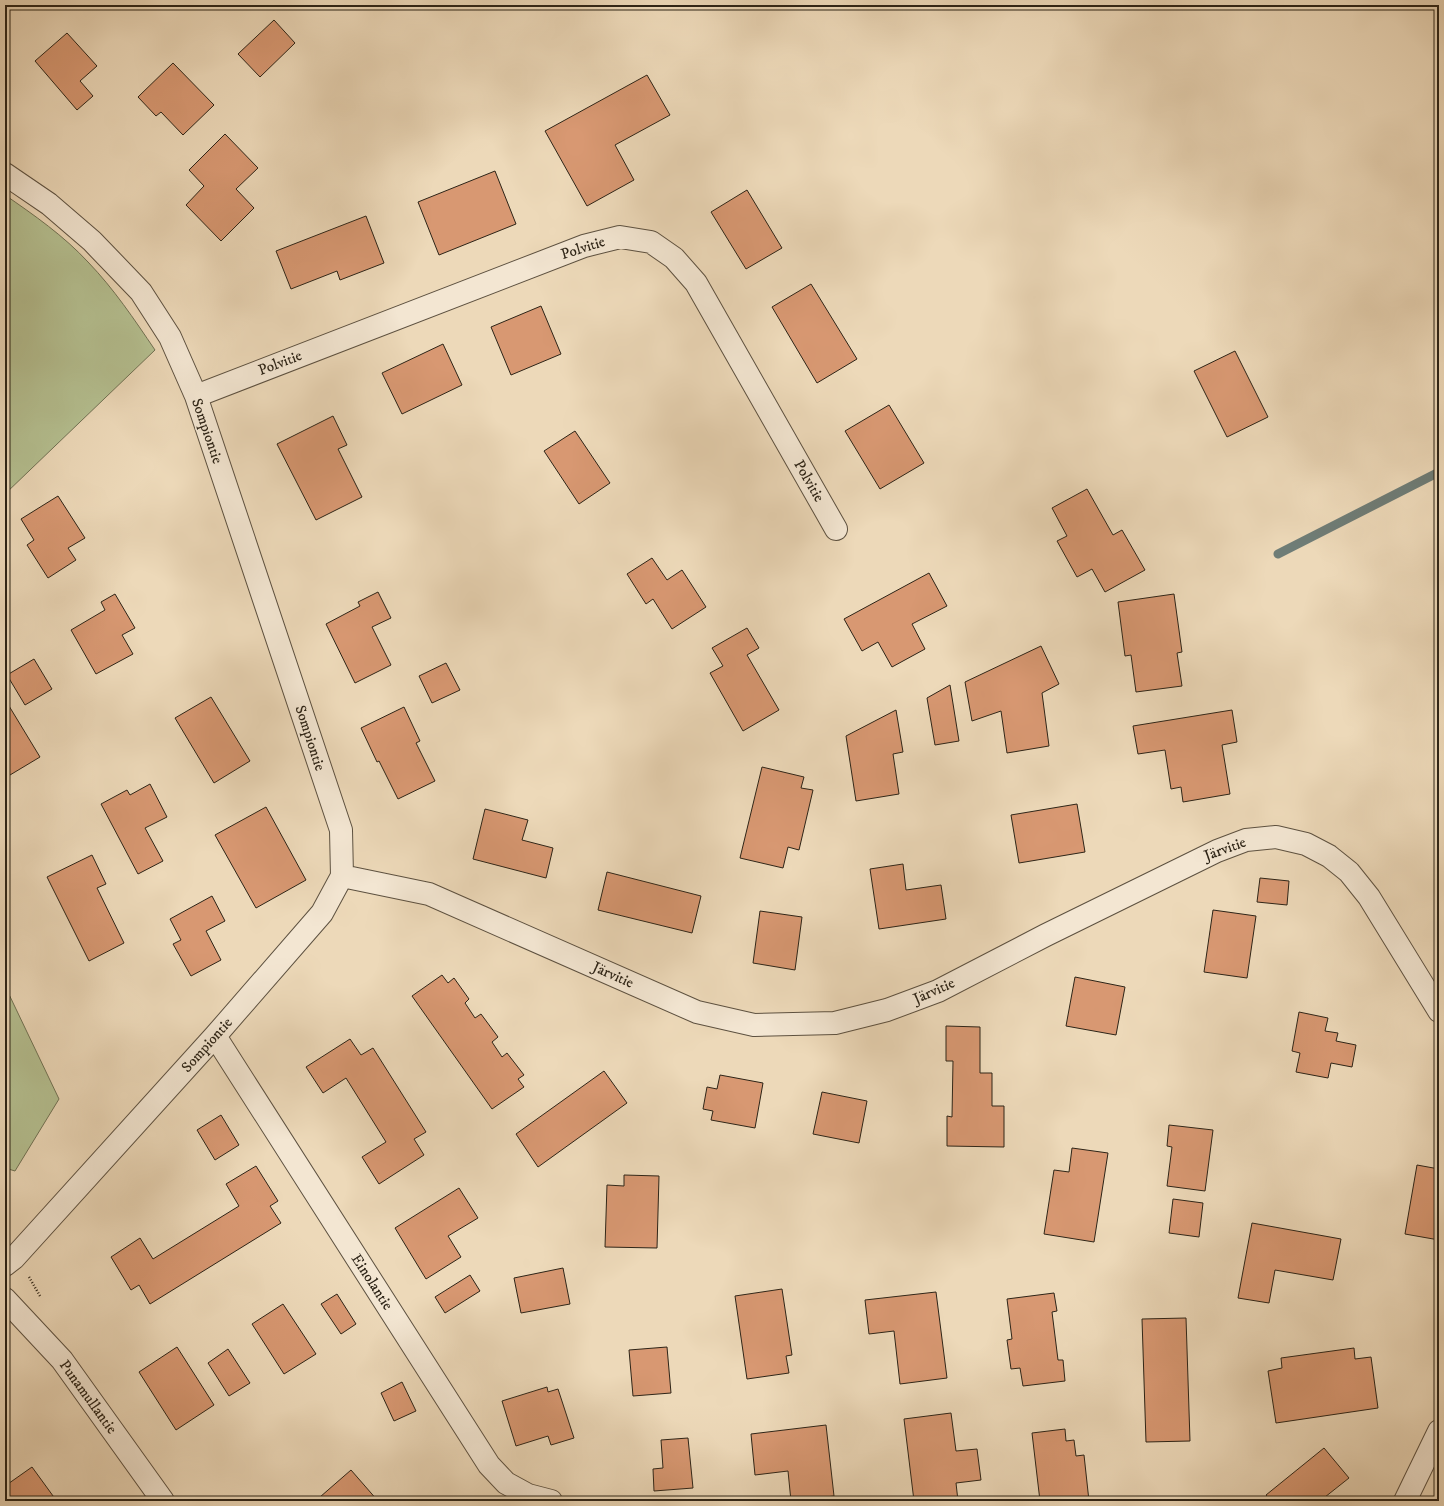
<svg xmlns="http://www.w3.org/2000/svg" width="1444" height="1506" font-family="'IM FELL DW Pica',serif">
	<rect width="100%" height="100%" fill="#edd9b9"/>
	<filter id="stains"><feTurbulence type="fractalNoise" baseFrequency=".005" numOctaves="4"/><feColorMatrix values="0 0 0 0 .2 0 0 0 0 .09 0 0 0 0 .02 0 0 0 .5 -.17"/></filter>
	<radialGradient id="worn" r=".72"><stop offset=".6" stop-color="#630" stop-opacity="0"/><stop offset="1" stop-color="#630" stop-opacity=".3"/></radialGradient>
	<path fill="#b5c091" stroke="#717254" d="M5,195C34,215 64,236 88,262C114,289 134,319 155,350L5,494Z
		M5,986L59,1099L15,1171L5,1168Z"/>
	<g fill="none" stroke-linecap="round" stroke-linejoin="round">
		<path stroke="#6f7d77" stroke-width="9" d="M1278,554L1439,472"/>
	</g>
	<path fill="#d89872" stroke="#2d2417" d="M274,20L295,43L260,77L238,54Z
		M67,33L97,66L80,81L93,96L77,110L35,61Z
		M173,63L214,105L183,135L161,112L156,116L138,97Z
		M647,75L670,115L615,145L634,180L587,206L545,131Z
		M225,134L258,168L236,189L254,208L221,241L186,205L204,186L189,170Z
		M495,171L516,224L439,255L418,202Z
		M747,190L782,248L746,269L711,212Z
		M366,216L384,263L340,280L337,271L291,289L276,251Z
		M811,284L857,359L817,383L772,307Z
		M541,306L561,354L511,375L491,327Z
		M443,344L462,385L402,414L382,373Z
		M1235,351L1268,417L1227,437L1194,371Z
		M889,405L924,463L880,489L845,431Z
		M333,416L347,445L338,449L362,497L316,520L277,444Z
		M575,431L610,483L579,504L544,451Z
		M1087,489L1113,535L1122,530L1145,570L1105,592L1092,569L1077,577L1057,541L1067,536L1052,508Z
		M58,496L85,538L68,548L76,560L48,578L27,545L34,540L21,519Z
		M652,558L667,580L682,570L706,607L672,629L653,599L646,604L627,574Z
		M929,573L947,606L912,624L925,649L892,667L878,642L862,651L844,619Z
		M378,592L391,618L372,627L391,665L355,683L326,624L360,606L358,602Z
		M115,594L135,628L122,635L133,654L96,674L71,630L105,610L101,602Z
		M1174,594L1182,652L1177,653L1182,686L1136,692L1131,655L1125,656L1118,602Z
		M747,628L759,648L747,655L779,710L743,731L710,673L723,666L712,648Z
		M1041,646L1059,684L1042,693L1049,746L1007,753L1001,711L972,721L965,682Z
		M34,659L52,689L25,705L7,675Z
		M446,663L460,690L432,703L419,676Z
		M950,685L959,741L935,745L927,698Z
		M211,697L250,761L214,783L175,718Z
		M6,701L40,757L5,778V702Z
		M404,707L420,741L416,743L435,781L398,799L379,761L377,762L361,728Z
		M896,710L903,752L893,754L899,794L856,801L846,736Z
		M1232,710L1237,742L1222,745L1230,794L1183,802L1181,787L1171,789L1165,750L1138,754L1133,726Z
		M762,767L804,777L801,788L813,790L799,850L788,847L783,868L740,858Z
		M150,784L167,817L145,828L163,861L138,874L101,804L127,790L130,795Z
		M1077,804L1085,852L1019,863L1011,815Z
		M266,807L306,880L256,908L215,835Z
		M485,809L528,820L522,840L553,848L546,878L473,859Z
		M92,855L106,884L97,888L124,943L89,961L47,877Z
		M903,864L906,890L941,885L946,919L879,929L870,869Z
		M607,872L701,896L692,933L598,910Z
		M1260,878L1289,881L1287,905L1257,902Z
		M212,896L225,921L206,931L221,960L191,976L173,944L181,940L170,919Z
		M1213,910L1256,916L1247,978L1204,972Z
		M760,911L802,917L795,970L753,963Z
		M442,975L448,983L454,978L469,999L465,1003L475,1018L481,1014L498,1037L492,1042L502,1057L507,1053L524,1075L518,1079L524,1087L492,1109L412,996Z
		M1075,977L1125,987L1116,1035L1066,1026Z
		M1299,1012L1328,1018L1325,1031L1338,1033L1336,1041L1356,1045L1352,1067L1331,1063L1328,1078L1296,1072L1300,1053L1292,1051Z
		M946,1026L980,1027V1073H992V1106H1004V1147L947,1146V1116L952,1117L953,1061H946Z
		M350,1039L361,1055L373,1048L426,1132L414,1139L424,1155L379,1184L362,1157L386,1142L346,1078L323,1093L306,1067Z
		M604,1071L627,1103L538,1167L516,1134Z
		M720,1075L763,1083L755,1128L711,1120L713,1111L703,1109L707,1087L717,1089Z
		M822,1092L867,1101L859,1143L813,1134Z
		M221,1115L239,1145L215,1160L197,1130Z
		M1169,1125L1213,1130L1205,1191L1167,1186L1172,1147L1167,1146Z
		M1072,1148L1108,1153L1094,1242L1044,1234L1054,1170L1069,1172Z
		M1417,1165L1439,1169V1240L1405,1234Z
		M256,1166L278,1201L270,1206L281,1223L150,1304L139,1285L131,1290L111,1257L140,1238L153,1259L239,1206L226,1184Z
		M624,1175L659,1176L657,1248L605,1247L607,1185L624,1186Z
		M459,1188L478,1218L448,1236L461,1257L426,1279L395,1228Z
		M1173,1199L1203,1203L1199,1237L1169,1233Z
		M1252,1223L1341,1239L1333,1280L1275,1270L1269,1303L1238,1298Z
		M563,1268L570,1304L521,1313L514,1278Z
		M470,1275L480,1291L445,1313L435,1297Z
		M782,1289L792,1355L786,1356L789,1373L747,1379L735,1296Z
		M936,1292L947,1378L900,1384L894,1331L869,1334L865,1300Z
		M1054,1293L1057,1311L1052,1312L1058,1360H1063L1065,1381L1023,1386L1020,1368L1011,1369L1007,1340L1012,1339L1007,1299Z
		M337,1294L356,1324L341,1334L321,1304Z
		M283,1304L316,1354L284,1374L252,1324Z
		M1186,1318L1190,1441L1146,1442L1142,1319Z
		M177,1347L214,1405L176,1430L139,1372Z
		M667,1347L671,1393L633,1396L629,1350Z
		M1354,1348L1355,1359L1371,1357L1378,1408L1276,1423L1268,1371L1282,1368L1281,1358Z
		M228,1349L250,1383L229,1396L208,1363Z
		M402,1382L416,1411L394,1421L381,1393Z
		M547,1387L548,1392L558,1389L574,1438L551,1445L548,1436L516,1446L502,1401Z
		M951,1413L956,1451L977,1449L981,1480L956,1483L958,1501H914L904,1419Z
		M826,1425L834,1496L791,1501L788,1471L755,1475L751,1434Z
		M1065,1429L1066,1441L1074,1440L1076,1456L1084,1455L1089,1501H1040L1032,1433Z
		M688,1438L693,1488L654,1491L653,1469L663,1468L661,1440Z
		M1324,1448L1349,1478L1320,1501H1271L1266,1495Z
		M32,1467L56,1500L5,1501V1486Z
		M351,1470L378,1501H323L320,1497Z"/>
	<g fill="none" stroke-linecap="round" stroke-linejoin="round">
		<defs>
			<path id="minor" d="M5,174L49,204L92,241L141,292L170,337L196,396L341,830L342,876L322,913L215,1036L14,1258L5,1265
				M196,396L584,246L620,237L651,242L674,258L696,283L836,529
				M342,876L429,894L697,1012L754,1025L835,1023L887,1010L938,991L1046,935L1217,851L1246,840L1276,837L1306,844L1329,856L1349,872L1369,897L1439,1011
				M215,1036L489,1465L506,1483L528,1495L551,1501
				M5,1299L62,1360L163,1501
				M1405,1501L1439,1431"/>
		</defs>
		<use href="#minor" stroke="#5d5140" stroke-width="24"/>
		<path stroke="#2d2417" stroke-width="2.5" stroke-dasharray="1 2" stroke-linecap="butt" d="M29,1277L40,1296"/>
		<use href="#minor" stroke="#f3e6d2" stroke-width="22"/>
	</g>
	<g text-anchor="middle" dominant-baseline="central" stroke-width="3" stroke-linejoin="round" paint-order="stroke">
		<g font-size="15" fill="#2d2417" stroke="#f3e6d2">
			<text transform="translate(583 248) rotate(-18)">Polvitie</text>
			<text transform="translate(280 363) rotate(-21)">Polvitie</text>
			<text transform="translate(207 431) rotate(71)">Sompiontie</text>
			<text transform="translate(809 481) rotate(60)">Polvitie</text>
			<text transform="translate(310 738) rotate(72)">Sompiontie</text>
			<text transform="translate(1225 849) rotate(-20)">Järvitie</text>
			<text transform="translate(613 975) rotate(24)">Järvitie</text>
			<text transform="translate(934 991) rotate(-24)">Järvitie</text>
			<text transform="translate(207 1045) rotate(-48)">Sompiontie</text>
			<text transform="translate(372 1282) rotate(57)">Einolantie</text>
			<text transform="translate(88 1397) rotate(54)">Punamullantie</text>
		</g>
	</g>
	<rect width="1444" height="1506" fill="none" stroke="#edd9b9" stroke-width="20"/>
	<rect x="6" y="6" width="1432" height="1494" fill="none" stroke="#2d2417" stroke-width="2"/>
	<rect x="10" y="10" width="1424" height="1486" fill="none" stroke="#2d2417"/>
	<rect width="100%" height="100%" filter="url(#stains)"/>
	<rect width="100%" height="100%" fill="url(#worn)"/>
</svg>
